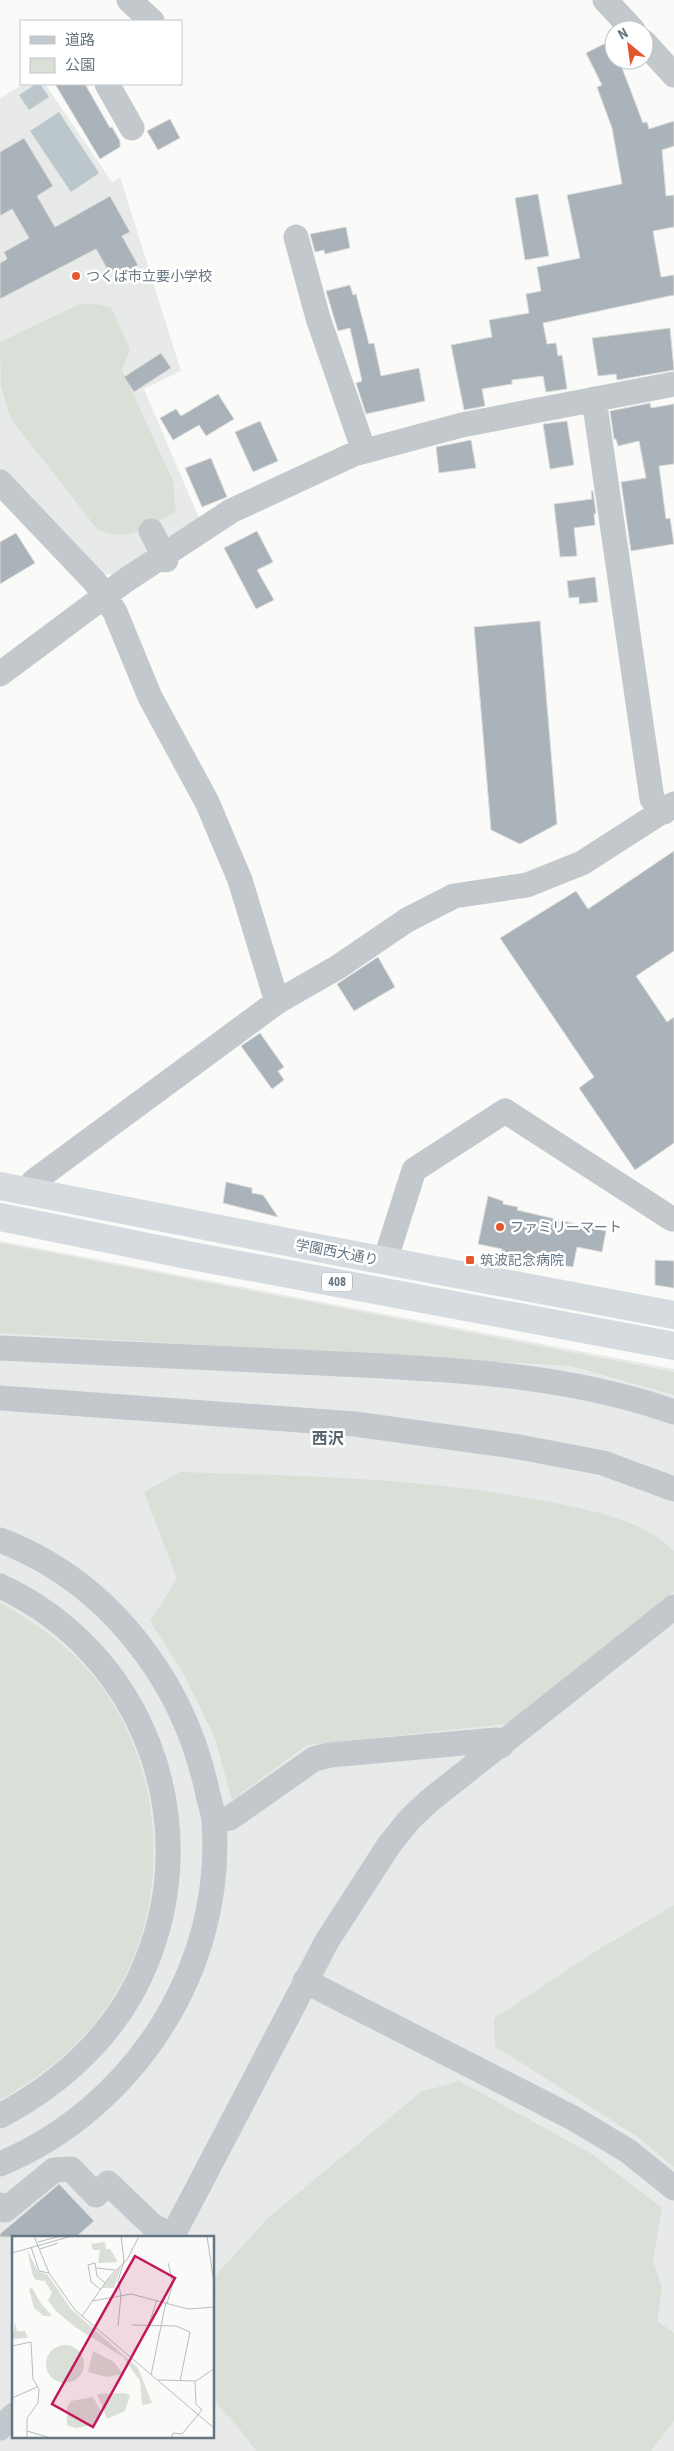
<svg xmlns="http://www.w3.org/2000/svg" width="674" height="2451" font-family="'Roboto Condensed','Noto Sans JP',sans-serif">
	<rect width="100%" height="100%" fill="#fafaf8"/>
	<path fill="#e8e9e9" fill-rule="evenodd" d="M24,84H45L112,182L120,177L181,371L144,389L199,518L171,538L162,533L149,552L114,575L98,573L0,473V98Z
		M0,1241L674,1369V2451H0ZM14,2237H214V2437H14Z"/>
	<path fill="#dadfd7" d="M80,304H95L111,307L130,349L122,370L173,481L176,511C146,527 132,543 98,530L11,419L1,387L0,342Z
		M0,1243L674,1372V1395L571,1366L0,1333Z
		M180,1472C304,1476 428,1478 549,1502C591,1510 643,1520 674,1551V1592L506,1724L307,1745L232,1800L215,1738L184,1674L150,1621L177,1579L144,1492Z
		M0,1603C42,1626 81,1655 108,1696C176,1799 169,1948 81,2039C57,2064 30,2082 0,2100Z
		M674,1905V2167L638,2137L495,2046L494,2019L591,1954Z
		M459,2081L592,2154L662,2208L653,2260L662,2288L657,2321L674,2333V2421L651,2451H256L239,2428L214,2401V2277L269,2217L421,2092Z"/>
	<path fill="#bbc7cb" d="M36,84H40L49,97L29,110L19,95Z
		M59,112L99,173L71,192L30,131Z"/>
	<path fill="#aab3b9" stroke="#dcdcda" d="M614,39V60H619L643,123L647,122L649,129L674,121V146L662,150L666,196L674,195V227L653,231L661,277L674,275V295L543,323L547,344L556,343L558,356L562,355L567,389L546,392L543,376L512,380V384L482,389L485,406L464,410L451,345L492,337L489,320L529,313L526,294L541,291L537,267L580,258L567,195L622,184L612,128L597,87L602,85L586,53Z
		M55,84H85L110,128L112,127L120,141V147L100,159Z
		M170,119L180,138L158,150L147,131Z
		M24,138L53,186L37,196L55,227L110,196L130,232L122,236L138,265L121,275L117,268L109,272L96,249L0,299V263L7,259L4,252L29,238L12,209L0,216V152Z
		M538,194L549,256L525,260L515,198Z
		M346,227L350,248L325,254L324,250L315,252L310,234Z
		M350,285L353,295L356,294L369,344L374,343L381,376L419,368L425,401L366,414L356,383L362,381L350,328L338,331L326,291Z
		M670,328L674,370L617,380L616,374L598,376L592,338Z
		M161,353L171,368L134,392L124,377Z
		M218,394L234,419L206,436L199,425L173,440L160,418L176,409L181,416Z
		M650,403L651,408L674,404V464L659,466L666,519L670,518L674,544L631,551L621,482L646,478L639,441L618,446L616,439H614L610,411Z
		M260,421L278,461L253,472L235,432Z
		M567,421L574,465L550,469L543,424Z
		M471,440L476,468L439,473L436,447Z
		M211,458L227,497L202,507L185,468Z
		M591,491H593L596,513L594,514L595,525L574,528L577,556L560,557L554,504L592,499Z
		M257,531L273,562L257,570L274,600L256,609L224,548Z
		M16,533L35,563L0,584V542Z
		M595,577L598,602L579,604V597L569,598L567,581Z
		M540,621L557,824L520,844L491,830L474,627Z
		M674,851V951L636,976L667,1022L674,1017V1143L635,1170L579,1088L594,1077L500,938L576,891L588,909Z
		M378,957L395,987L354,1011L337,984Z
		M260,1033L284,1067L278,1071L284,1080L272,1089L241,1046Z
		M226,1182L252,1188V1193L263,1195L278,1217L223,1203Z
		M488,1196L503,1201V1204L518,1207L517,1210L606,1231L602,1252L577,1247L573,1267L521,1259L522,1254L501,1252L502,1249L478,1244Z
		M655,1260L674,1261V1288L655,1285Z
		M59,2184L94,2221L76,2237H0V2234Z"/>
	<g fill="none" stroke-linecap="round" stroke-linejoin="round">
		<path stroke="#c3c8cc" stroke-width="25" d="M129,0L152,21
			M605,0L633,30
			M644,42L674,75
			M107,84L132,128
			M296,237L318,318L364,451
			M594,399L652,799L664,812
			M0,482L95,582L115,612L150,697L207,802L240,880L277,1002
			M151,531L166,560
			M0,674L126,580L231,511L354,454L462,425L674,384
			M25,1192L34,1181L277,1002L338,967L407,920L454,896L527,885L582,863L674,804
			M385,1261L414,1170L505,1111L672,1219L674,1218
			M0,1348C107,1353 214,1358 320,1363C440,1369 560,1372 674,1412
			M0,1398L355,1424L519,1447L603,1463L674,1489
			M0,1540C60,1563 109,1602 147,1655C177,1696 196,1740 207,1790C209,1800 213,1811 214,1821C225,1968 134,2108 0,2164
			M0,1586C143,1652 205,1819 146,1963C119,2031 64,2082 0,2116
			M214,1820L230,1818L314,1759L330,1755L496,1740L501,1746
			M305,1981L573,2118L628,2151L674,2188
			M0,2205L5,2210L54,2170L71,2169L96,2195L108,2183L153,2226L173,2236
			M172,2237L327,1941L389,1845L410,1819L429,1801L674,1607
			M0,2428L14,2415"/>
		<path stroke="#d6dbdf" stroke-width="28" d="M0,1186L323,1249L674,1315
			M0,1217L192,1256L674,1346"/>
	</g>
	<g fill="#e4572e" stroke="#fff" stroke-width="2">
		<circle cx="76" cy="276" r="5"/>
		<circle cx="500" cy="1227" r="5"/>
		<rect x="465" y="1255" width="10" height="10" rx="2.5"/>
	</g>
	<g text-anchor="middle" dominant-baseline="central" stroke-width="5" stroke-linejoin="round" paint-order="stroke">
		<rect fill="#fff" stroke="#939fa8" stroke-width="1" x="322" y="1272.5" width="30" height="19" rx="4"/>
		<g font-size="12" font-weight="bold" fill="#657683">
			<text x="337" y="1282">408</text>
		</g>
		<g font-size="14" fill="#657683" stroke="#fff" text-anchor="start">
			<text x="86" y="276">つくば市立要小学校</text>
			<text x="510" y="1227">ファミリーマート</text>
			<text x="480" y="1260">筑波記念病院</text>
		</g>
		<g font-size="14" fill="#657683" stroke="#fff">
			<text transform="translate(337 1252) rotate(11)">学園西大通り</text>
		</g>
		<g font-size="16" font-weight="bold" fill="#57646e" stroke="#fff">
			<text x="328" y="1438">西沢</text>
		</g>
	</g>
	<g transform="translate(12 2236)">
		<rect width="202" height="202" fill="#fafaf8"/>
		<path d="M93,6L94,13H98L106,26L86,27L88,14H81L79,8ZM15,14L26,35L36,39L59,73L126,132L140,167L130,169L128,145L111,121L63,91L44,75L36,64L40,57L33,45L24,44L21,40ZM109,30L102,52H90L96,44ZM20,52L28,66L40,80H32L22,72L17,53ZM3,87L5,95H13L16,102L0,103ZM34 128a19 19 0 1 1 38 0a19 19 0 1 1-38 0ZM81,115L102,126L111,138L95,141L76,136ZM113,157L118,159L113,175L95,183L85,158ZM81,161L89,175L83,189L64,192L55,189V171L59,165Z" fill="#dadfd7"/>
		<path fill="none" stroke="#b5bdc2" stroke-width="1" d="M22,0L37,37L63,74L203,193M195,0L203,54M26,6L49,0M19,11L27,35L37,37M28,13L46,7M0,17L60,0M84,32L103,34M88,53L79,46L76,29L83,27L85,40L93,47M80,65L119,58L176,73L203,71M155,67L161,47L156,27M70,80L98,40L115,24L127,0M120,89L164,90L178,96L168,145M106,90L109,60L106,45L112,25L109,0M136,91L145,64M0,110L19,106L21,143L27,153L26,167L15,182V202M139,139L154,66M146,144L184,145L203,132M0,162L25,151M15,195L39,202M159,202L161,197L170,198L190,174L184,168L183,146"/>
		<path fill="#c2185b" fill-opacity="0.15" stroke="#c2185b" stroke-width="2.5" d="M123,20L163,42L81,191L40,168Z"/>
		<rect width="202" height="202" fill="none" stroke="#657683" stroke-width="2.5"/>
	</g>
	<rect x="20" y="20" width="162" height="65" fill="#ffffff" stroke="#c1c8cd"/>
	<rect x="30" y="36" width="25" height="8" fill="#c3c8cc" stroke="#c1c8cd"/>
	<text x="65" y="45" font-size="15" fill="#657683">道路</text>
	<rect x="30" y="58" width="25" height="15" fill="#dadfd7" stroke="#c1c8cd"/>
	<text x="65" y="70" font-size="15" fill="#657683">公園</text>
	<g transform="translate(629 45) rotate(331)"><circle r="24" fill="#ffffff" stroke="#c1c8cd"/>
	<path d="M0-4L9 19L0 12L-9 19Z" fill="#e4572e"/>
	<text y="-8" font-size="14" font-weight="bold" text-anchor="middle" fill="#657683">N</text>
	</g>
</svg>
